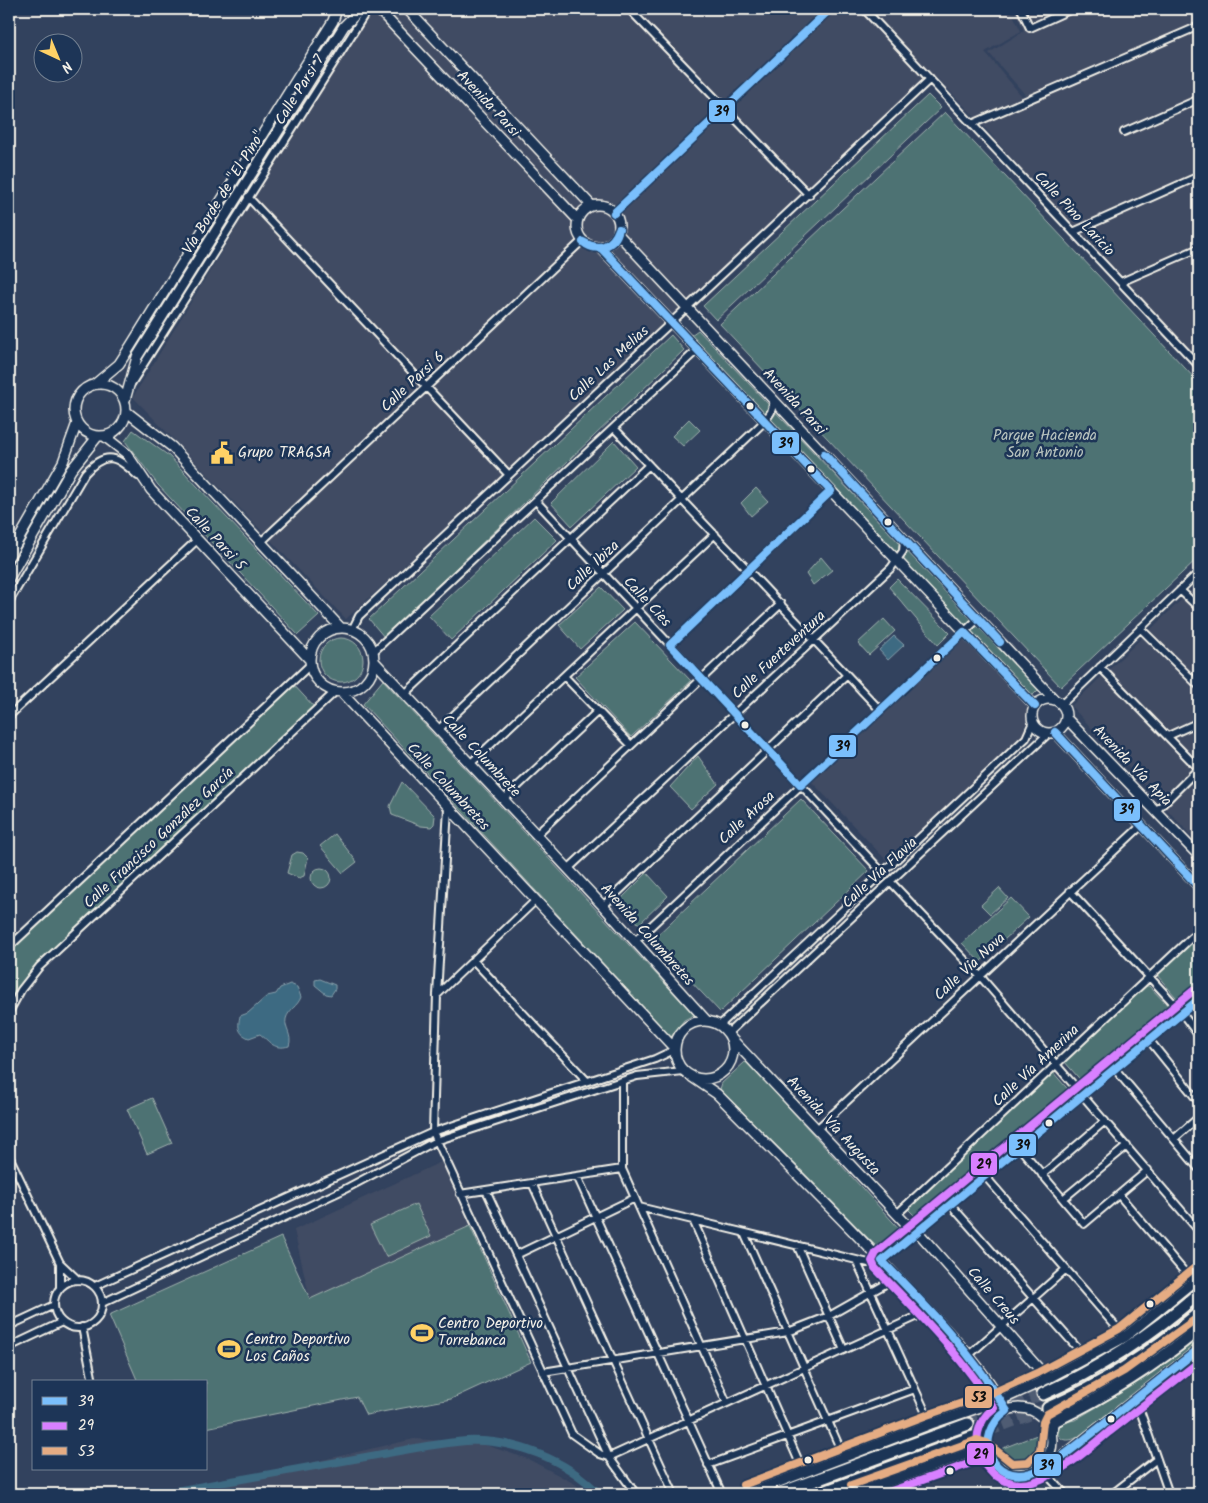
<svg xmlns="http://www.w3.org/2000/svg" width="1208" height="1503" font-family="Kalam,sans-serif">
	<rect width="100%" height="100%" fill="#32425e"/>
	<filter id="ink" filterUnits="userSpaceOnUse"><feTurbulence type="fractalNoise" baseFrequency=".02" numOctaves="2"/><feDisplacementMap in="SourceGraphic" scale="10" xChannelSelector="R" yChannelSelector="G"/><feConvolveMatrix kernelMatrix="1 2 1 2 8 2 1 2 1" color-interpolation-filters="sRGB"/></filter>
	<g filter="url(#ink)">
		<path fill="#414b63" d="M370,9H1010L1021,31L985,52L1025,100L1029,99L989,53L1024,31L1014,9H1199V371L979,121L937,78L346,619L133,397Z
			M1199,583V844L1071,706Z
			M964,639L1029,709L1022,738L889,863L812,782Z
			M441,1162L470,1226L310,1299L294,1230Z
			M414,1439L479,1443L528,1459L575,1484L585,1494H174Z"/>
		<path fill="#4e7273" stroke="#a1b2ae" d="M928,95L941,108L716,320L703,306Z
			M945,112L1199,383V557L1061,687L720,324Z
			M698,330L1038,690L1032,696L691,335Z
			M671,335L684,350L384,637L369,619Z
			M689,419L700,430L683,446L672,436Z
			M133,430L169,456L319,616L298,635L158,485L125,441Z
			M614,441L636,466L572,526L551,503Z
			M756,488L768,501L751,516L741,503Z
			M534,517L557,540L451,640L429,616Z
			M821,557L832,570L813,585L806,574Z
			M897,579L950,633L938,645L889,587Z
			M601,587L623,610L580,649L559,625Z
			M884,619L895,631L869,655L858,643Z
			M635,622L691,681L631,737L575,677Z
			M319 660a22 22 0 1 1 44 0a22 22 0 1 1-44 0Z
			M383,680L694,1015L684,1020L671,1037L363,704Z
			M291,682L316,709L39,967L9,1012V947Z
			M698,756L718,784L691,809L670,787Z
			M402,782L435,816L434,824L431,827L421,826L392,815L390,806Z
			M801,799L869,871L720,1012L652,940Z
			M335,834L357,862L343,873L320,846Z
			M297,852L303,853L308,858L304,876L299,878L287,873L292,855Z
			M311 878a10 10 0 1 1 20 0a10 10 0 1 1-20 0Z
			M647,873L668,896L639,924L618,902Z
			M999,888L1008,898L990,914L981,905Z
			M1011,898L1029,917L980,962L962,943Z
			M1199,935V989L1182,1004L1156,974Z
			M1145,986H1149L1173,1011L1084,1084L1064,1061Z
			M745,1062L748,1063L903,1233L882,1252L720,1089L722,1083Z
			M1052,1071L1072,1094L919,1220L907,1208Z
			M152,1098L172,1143L147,1154L127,1109Z
			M416,1204L431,1236L386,1257L370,1225Z
			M470,1226L531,1362L451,1399L366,1415L357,1397L206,1428V1382H138L109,1315L281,1237L310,1299Z
			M1199,1334V1343L1078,1437C1069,1442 1057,1442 1057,1428L1061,1423L1075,1420L1145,1378Z
			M1042,1433C1045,1465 1015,1477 998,1450Z"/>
		<path fill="#3e6a82" stroke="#87a0ab" d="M894,636L904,645L888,660L879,650Z
			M320,979L335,985V989L331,995L326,994L315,985V980Z
			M290,984L297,987L301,997C298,1006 288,1010 286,1019C284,1029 293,1035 289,1046C274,1050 271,1043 260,1034L249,1038C237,1033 238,1026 240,1016L248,1013L267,996L276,994L280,988Z"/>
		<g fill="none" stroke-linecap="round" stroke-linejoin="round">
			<path stroke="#3e6a82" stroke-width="8" d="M159,1494L427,1446C440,1444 453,1442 466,1441C514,1439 566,1459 599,1494"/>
			<path stroke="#4f5c73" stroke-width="11" stroke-dasharray="11 5.5" stroke-linecap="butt" d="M968,1424L1043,1394
				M973,1437L1048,1408"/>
			<defs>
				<path id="street" d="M629,9L809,195
					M864,9L1199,366
					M1021,9L1030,28L1072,9
					M972,124L1199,26
					M1124,132L1199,99
					M248,197L509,475
					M614,213L830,9
					M1073,232L1199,176
					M1121,282L1199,248
					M131,384L368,9
					M614,428L880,710
					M536,501L883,873
					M261,542L582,241
					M1180,590L1199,608
					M9,602L85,473C107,449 117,457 138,476
					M1140,628L1199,686
					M352,630L359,616L930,79
					M670,645L831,491
					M373,652L697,350
					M1100,667L1199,769
					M564,676L631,745
					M405,694L649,465
					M1062,704L1199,572
					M9,716L197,540
					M438,730L765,421L771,412L774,401
					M1168,736L1199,722
					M470,764L715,534
					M503,800L598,711
					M448,808L437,995L433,1132L572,1434L600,1454L609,1457
					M1156,811L1199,768
					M536,835L781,604
					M568,869L891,568L903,551L904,540
					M890,881L980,976L1199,1231
					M1070,891L1178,1008L1199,1036
					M603,906L847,675
					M635,941L978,619
					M9,947L310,665
					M473,960L587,1081
					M437,995L535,901
					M9,1012L21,990L39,967L336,691
					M720,1025L1026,738L1033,722
					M728,1033L1049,733
					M1150,1041L1199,1102
					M1115,1069L1199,1169
					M622,1082V1169L727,1403
					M817,1129L1142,825
					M1174,1139L1199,1117
					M1020,1148L1084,1224L1148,1170
					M9,1156L60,1263L78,1280
					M1042,1175L1105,1121
					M577,1176L722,1494
					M985,1176L1125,1337
					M532,1183L674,1494
					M486,1190L609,1457L636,1494
					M460,1194L622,1169
					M1119,1195L1193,1282
					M1063,1199L1127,1146
					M951,1205L1087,1359
					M639,1207L877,1265L1199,999
					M897,1214L1192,937
					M693,1220L804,1473
					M744,1233L844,1457
					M797,1245L844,1350
					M516,1255L635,1198
					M856,1260L931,1424
					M60,1263V1288
					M54 1304a24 24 0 1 1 48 0a24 24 0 1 1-48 0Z
					M95,1286L433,1132L655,1059L674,1050
					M102,1303L345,1189L436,1141L637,1076L683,1071
					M9,1326L54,1305
					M82,1327L93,1382
					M9,1347L62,1322
					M969,1355L1066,1269
					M543,1372L788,1332L829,1316L898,1277
					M1136,1399L1168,1491
					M609,1457L929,1311
					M708,1465L915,1389
					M1040,1467L1065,1494
					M1112,1494L1157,1459"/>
				<path id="secondary" d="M378,9L577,219
					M407,9L592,206
					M577 226a21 21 0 1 1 42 0a21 21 0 1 1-42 0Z
					M618,234L1054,699
					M601,248L1035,706
					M74 410a26 26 0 1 1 52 0a26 26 0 1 1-52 0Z
					M95,384L119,364L130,347L333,21L337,9
					M125,400L137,357L344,26L361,9
					M127,412L172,447L341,628
					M104,436L127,454L151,490L310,660
					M9,556L63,462L77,423
					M9,578L71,470L98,436
					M310 660a32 32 0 1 1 64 0a32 32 0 1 1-64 0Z
					M374,661L603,906L706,1020
					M341,692L675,1049
					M1032 716a17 17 0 1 1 34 0a17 17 0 1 1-34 0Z
					M1066,718L1199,856
					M1055,732L1199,887
					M675 1050a29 29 0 1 1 58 0a29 29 0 1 1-58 0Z
					M730,1037L911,1229L918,1232L1048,1379
					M692,1077L717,1094C781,1159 847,1223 909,1290C945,1328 982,1365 1007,1411
					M986 1441a33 33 0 1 1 66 0a33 33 0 1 1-66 0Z
					M1043,1464L1059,1459L1199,1349
					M1003,1471L1011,1486L1010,1494
					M747,1494L931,1424L1001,1400L1041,1382L1125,1337L1199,1277
					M854,1494L978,1450L990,1456
					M1015,1494L1036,1470"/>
				<path id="highway" d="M1043,1394C1101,1368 1151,1335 1199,1293
					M1048,1408C1104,1384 1152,1352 1199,1313
					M1051,1431L1054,1421C1106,1396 1154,1366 1199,1329
					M778,1494L968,1424
					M819,1494L973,1437"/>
			</defs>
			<use href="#street" stroke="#f4f1e8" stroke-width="10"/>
			<use href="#secondary" stroke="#f4f1e8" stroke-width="12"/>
			<use href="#highway" stroke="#f4f1e8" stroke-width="15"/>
			<use href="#street" stroke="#1d3557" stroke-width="6"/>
			<use href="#secondary" stroke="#1d3557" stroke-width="9"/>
			<use href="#highway" stroke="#1d3557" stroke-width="11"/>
			<defs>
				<path id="bus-1" d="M614,213L830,9
					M583,242C599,252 613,246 619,229
					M583,242C596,253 615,247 619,229
					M601,248L831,491L670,645L801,785L964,632L1035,706
					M824,454L1000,642
					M1055,732L1199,887
					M1199,999L882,1261C928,1308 973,1354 1007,1411C971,1437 992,1484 1030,1473C1058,1464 1080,1442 1103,1425C1135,1399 1167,1374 1199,1349"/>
				<path id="bus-2" d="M1193,991L876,1253L872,1261L875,1268C917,1312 962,1355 994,1408C956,1436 990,1495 1033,1482C1062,1473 1086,1451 1109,1432C1139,1409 1169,1385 1199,1362
					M883,1494L977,1461L984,1464L994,1475"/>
				<path id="bus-3" d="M743,1485L927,1415L997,1391L1037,1373L1119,1329L1193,1269
					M851,1485L977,1440L987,1443L1012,1463L1028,1462L1040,1451L1043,1422L1047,1414L1124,1371L1193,1321"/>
			</defs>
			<use href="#bus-1" stroke="#1d3557" stroke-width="11"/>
			<use href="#bus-2" stroke="#1d3557" stroke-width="11"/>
			<use href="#bus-3" stroke="#1d3557" stroke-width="11"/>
			<use href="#bus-1" stroke="#7abffc" stroke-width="8"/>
			<use href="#bus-2" stroke="#d880ff" stroke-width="8"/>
			<use href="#bus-3" stroke="#e5ac83" stroke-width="8"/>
		</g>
	</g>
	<defs>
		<symbol id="civic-bare" viewBox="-9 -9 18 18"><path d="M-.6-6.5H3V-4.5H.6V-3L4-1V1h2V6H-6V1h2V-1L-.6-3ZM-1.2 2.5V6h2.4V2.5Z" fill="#ffd166" stroke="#1d3557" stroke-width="2.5" paint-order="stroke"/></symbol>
		<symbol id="stadium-bare" viewBox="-9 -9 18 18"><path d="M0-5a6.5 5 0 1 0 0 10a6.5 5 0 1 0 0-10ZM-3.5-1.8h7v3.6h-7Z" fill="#ffd166" stroke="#1d3557" stroke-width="2.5" paint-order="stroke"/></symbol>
	</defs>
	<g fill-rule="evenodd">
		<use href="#civic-bare" x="206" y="437" width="32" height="32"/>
		<use href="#stadium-bare" x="406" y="1317" width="32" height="32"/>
		<use href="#stadium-bare" x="213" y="1333" width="32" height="32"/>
	</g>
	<g fill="#f4f1e8" stroke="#1d3557" stroke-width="2">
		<circle cx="750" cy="406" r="4.5"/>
		<circle cx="811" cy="469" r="4.5"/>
		<circle cx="888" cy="522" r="4.5"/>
		<circle cx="937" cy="658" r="4.5"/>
		<circle cx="745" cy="725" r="4.5"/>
		<circle cx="1049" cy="1123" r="4.5"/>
		<circle cx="1150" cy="1304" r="4.5"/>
		<circle cx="1111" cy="1419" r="4.5"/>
		<circle cx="808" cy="1460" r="4.5"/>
		<circle cx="950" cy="1471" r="4.5"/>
	</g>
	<g text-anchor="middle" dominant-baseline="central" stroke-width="5" stroke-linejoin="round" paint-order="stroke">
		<g font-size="15" fill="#f4f1e8" stroke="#1d3557">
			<text transform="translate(300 90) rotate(-58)">Calle Parsi 7</text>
			<text transform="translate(488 104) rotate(47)">Avenida Parsi</text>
			<text transform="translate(224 193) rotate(-58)">Vía Borde de "El Pino"</text>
			<text transform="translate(1074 214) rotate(47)">Calle Pino Laricio</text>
			<text transform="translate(609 364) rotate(-43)">Calle Las Melias</text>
			<text transform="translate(413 382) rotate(-43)">Calle Parsi 6</text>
			<text transform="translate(794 402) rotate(47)">Avenida Parsi</text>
			<text transform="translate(215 539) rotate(47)">Calle Parsi 5</text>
			<text transform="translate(593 566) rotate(-43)">Calle Ibiza</text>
			<text transform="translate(647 602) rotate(47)">Calle Cies</text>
			<text transform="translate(779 655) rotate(-43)">Calle Fuerteventura</text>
			<text transform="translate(481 756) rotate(47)">Calle Columbrete</text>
			<text transform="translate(1132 766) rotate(46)">Avenida Vía Apia</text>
			<text transform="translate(448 787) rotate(47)">Calle Columbretes</text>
			<text transform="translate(747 818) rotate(-43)">Calle Arosa</text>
			<text transform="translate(159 838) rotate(-43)">Calle Francisco González García</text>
			<text transform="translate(880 873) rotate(-43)">Calle Vía Flavia</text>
			<text transform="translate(647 935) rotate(48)">Avenida Columbretes</text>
			<text transform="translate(970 967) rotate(-43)">Calle Via Nova</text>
			<text transform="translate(1036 1066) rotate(-43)">Calle Vía Amerina</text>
			<text transform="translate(833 1126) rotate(47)">Avenida Vía Augusta</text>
			<text transform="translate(993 1296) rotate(49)">Calle Creus</text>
		</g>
		<g font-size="15" fill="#bac5bf" stroke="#1d3557">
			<text x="1045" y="436">Parque Hacienda<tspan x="1045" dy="17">San Antonio</tspan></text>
		</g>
		<g font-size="15" fill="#f4f1e8" stroke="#1d3557" text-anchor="start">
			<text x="238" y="453">Grupo TRAGSA</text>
			<text x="438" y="1324">Centro Deportivo<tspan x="438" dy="17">Torrebanca</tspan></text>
			<text x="245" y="1340">Centro Deportivo<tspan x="245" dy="17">Los Caños</tspan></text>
		</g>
	</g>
	<g stroke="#1d3557" stroke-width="2">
		<rect x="708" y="99" width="28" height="24" rx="5" fill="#7abffc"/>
		<rect x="771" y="431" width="29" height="24" rx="5" fill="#7abffc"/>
		<rect x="828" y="734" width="29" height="24" rx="5" fill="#7abffc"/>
		<rect x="1113" y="798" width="28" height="24" rx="5" fill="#7abffc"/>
		<rect x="1008" y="1133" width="29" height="24" rx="5" fill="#7abffc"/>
		<rect x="970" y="1152" width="28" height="24" rx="5" fill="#d880ff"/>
		<rect x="964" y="1385" width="29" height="24" rx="5" fill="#e5ac83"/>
		<rect x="966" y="1442" width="29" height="24" rx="5" fill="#d880ff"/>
		<rect x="1033" y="1453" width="29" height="24" rx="5" fill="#7abffc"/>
	</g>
	<g font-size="14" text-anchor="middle" font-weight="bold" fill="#111">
		<text x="722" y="116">39</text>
		<text x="786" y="448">39</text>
		<text x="843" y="751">39</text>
		<text x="1127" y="814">39</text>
		<text x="1023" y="1150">39</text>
		<text x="984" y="1169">29</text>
		<text x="979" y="1402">53</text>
		<text x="981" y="1459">29</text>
		<text x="1047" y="1470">39</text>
	</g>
	<rect width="1208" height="1503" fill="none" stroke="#1d3557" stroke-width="30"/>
	<rect x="15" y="15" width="1178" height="1473" fill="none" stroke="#f4f1e8" stroke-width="2" filter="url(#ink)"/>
	<rect x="32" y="1380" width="175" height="90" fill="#1d3557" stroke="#738091"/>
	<rect x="42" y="1397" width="25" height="8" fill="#7abffc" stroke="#738091"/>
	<text x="78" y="1406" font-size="15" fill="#f4f1e8">39</text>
	<rect x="42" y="1422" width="25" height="8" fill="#d880ff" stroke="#738091"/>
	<text x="78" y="1430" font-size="15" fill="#f4f1e8">29</text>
	<rect x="42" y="1447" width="25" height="8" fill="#e5ac83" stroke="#738091"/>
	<text x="78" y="1456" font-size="15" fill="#f4f1e8">53</text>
	<g transform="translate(58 58) rotate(136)"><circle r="24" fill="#1d3557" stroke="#738091"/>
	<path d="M0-4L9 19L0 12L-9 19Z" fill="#ffd166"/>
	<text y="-8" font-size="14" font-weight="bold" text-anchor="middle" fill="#f4f1e8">N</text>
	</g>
</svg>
